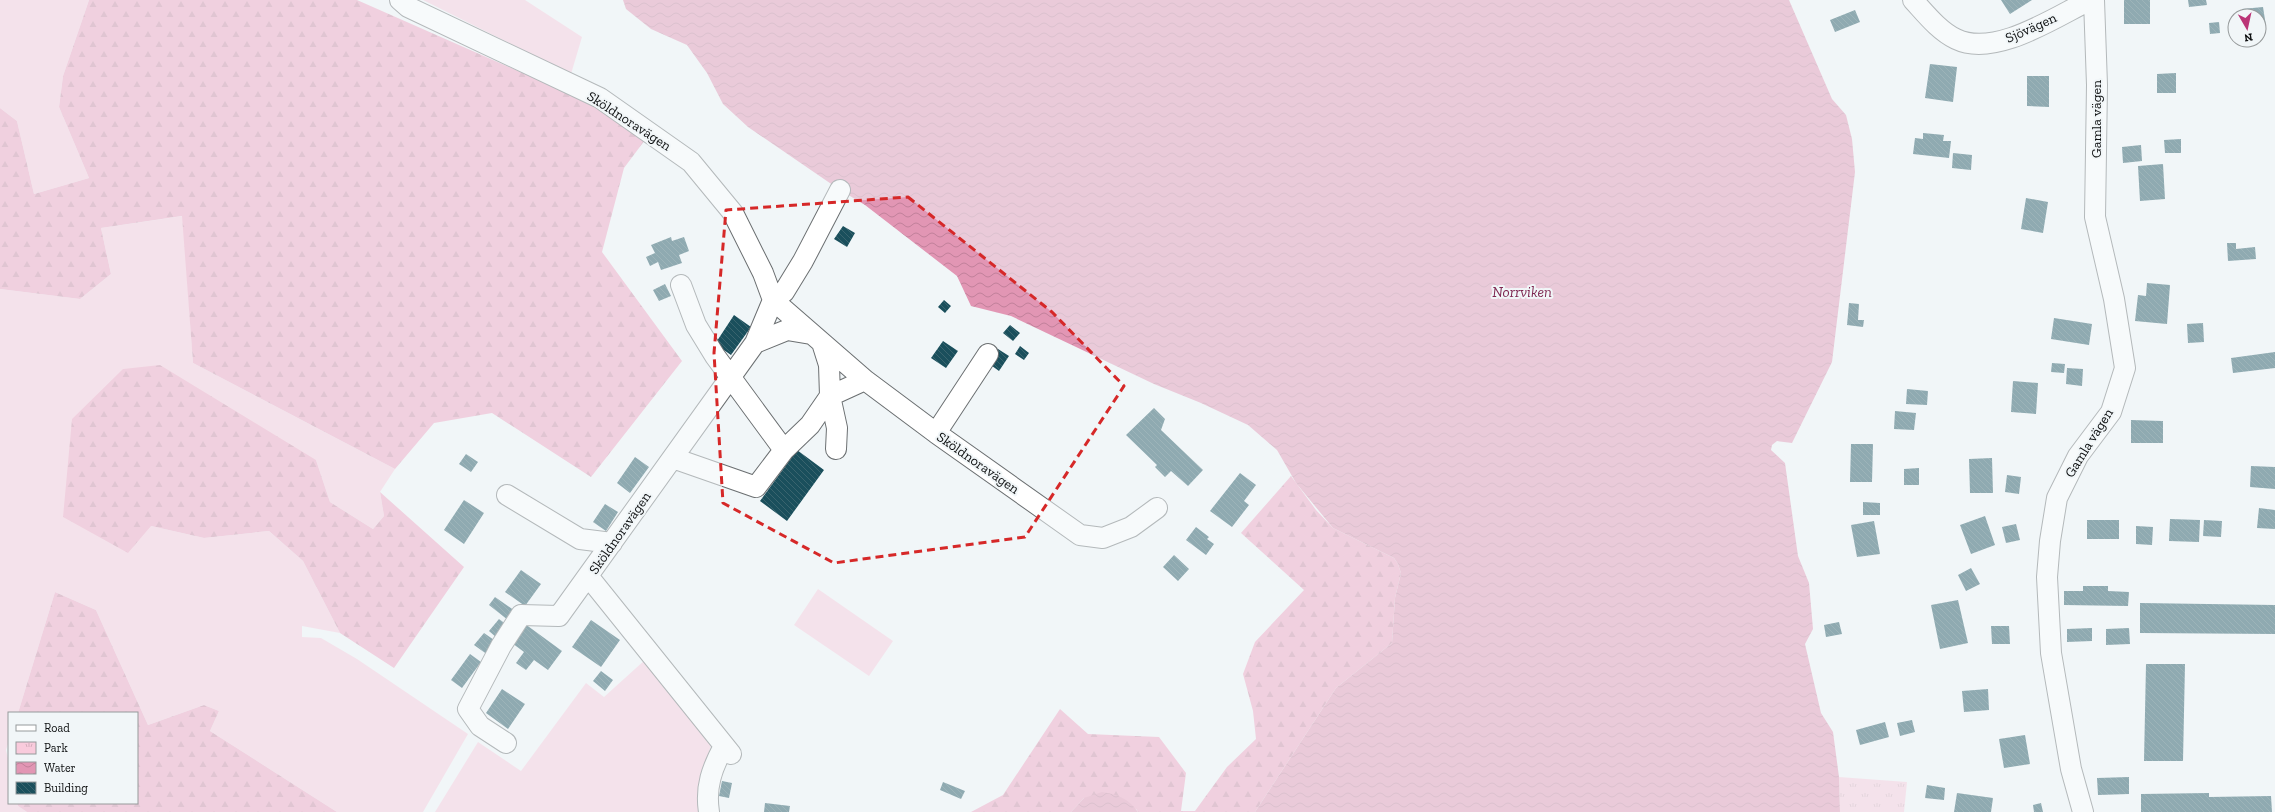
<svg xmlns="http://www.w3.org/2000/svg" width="2275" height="812" font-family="'Zilla Slab',serif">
	<defs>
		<pattern id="forest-firs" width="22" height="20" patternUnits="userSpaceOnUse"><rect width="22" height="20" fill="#f0a3c1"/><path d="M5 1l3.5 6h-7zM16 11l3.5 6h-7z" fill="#cd8ba5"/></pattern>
		<pattern id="park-tufts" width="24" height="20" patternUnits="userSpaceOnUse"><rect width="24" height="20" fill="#f9cbdc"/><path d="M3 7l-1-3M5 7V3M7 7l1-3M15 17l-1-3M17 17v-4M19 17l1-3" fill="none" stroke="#d4adbc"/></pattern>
		<pattern id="water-waves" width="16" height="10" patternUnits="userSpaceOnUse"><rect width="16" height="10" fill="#e296b4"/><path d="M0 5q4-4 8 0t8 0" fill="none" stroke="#c1809a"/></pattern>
		<pattern id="building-back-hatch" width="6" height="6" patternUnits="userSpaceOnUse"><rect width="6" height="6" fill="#1a4f5c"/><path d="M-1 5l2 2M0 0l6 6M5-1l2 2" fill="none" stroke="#39646e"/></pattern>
	</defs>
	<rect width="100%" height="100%" fill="#f1f6f8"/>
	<path fill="#f9cbdc" d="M0,0H89L63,76L59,107L89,178L34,194L17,121L0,108Z
		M423,0H525L582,37L571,74Z
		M183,216L193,363L395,469L380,492L384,516L373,529L330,502L316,460L151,526L204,538L269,531L303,561L340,633L302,626V637L321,638L357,659L468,734L423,812H337L210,731L219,711L204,705L148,725L96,610L55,592L18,713H9V741L6,750L9,762V803H17L18,806L27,812H0V289L80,299L111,274L101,228Z
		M818,589L893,641L869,676L794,625Z
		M646,659L713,739C704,767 701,783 704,812H435L478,742L521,771L586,683L604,697Z"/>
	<path fill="url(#forest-firs)" d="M89,0H357L593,104L645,140L624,168L602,252L682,361L591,477L492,413L434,423L395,469L193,363L182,216L101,228L111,274L80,299L0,289V108L17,121L34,194L89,178L59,107L63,76Z
		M160,365L316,460L330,502L373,529L384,516L380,492L464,567L394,668L340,633L303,561L269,531L204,538L151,526L128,553L63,517L72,419L123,369Z
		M1291,476L1316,510L1333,528L1394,558L1398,564L1401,573L1395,598L1392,643L1336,688L1255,812H1138L1136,809L1084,798L1071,812H971L1003,795L1060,709L1088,734L1159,737L1186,773L1181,811H1195L1227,767L1256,739L1253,711L1243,674L1255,642L1304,590L1241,533Z
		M55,592L96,610L148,725L204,705L219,711L210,731L337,812H27L18,806L17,803H137V713H18Z"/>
	<path fill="url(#park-tufts)" d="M1839,777L1907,782L1904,812H1840Z"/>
	<path fill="url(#water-waves)" d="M623,0H1789L1832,99L1846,115L1852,139L1855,172L1832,362L1792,443L1777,441L1772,445L1771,450L1785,463L1798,556L1809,583L1813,629L1805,644L1821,713L1833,732L1839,777L1840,812H1255L1336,688L1392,643L1395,598L1401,573L1398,564L1394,558L1333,528L1296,483L1277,450L1248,425L1201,403L1154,384L1011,316L971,306L957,276L865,205L840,190L748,127L723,104L707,73L687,45L651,29L626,9Z
		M1102,792C1118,794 1129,799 1138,812H1071L1084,798Z"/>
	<path fill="url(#building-back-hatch)" d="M2001,0H2032L2010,14Z
		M2124,0H2150V24H2124Z
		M2188,0H2206L2207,5L2189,7Z
		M2263,7L2266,26L2259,27V16H2242V9Z
		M1855,10L1860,22L1835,32L1830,20Z
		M2219,22L2220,33L2210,34L2209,23Z
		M1930,64L1957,67L1953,102L1925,98Z
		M2176,73V93H2157V74Z
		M2027,76H2049V107L2027,106Z
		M1923,133L1944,135L1943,141H1951L1949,158L1913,154L1915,138L1923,139Z
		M2181,139V153H2165L2164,140Z
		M2141,145L2142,161L2123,163L2122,147Z
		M1953,153L1972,155L1971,170L1952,168Z
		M2163,164L2165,199L2140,201L2138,166Z
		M2026,198L2048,202L2043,233L2021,229Z
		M843,226L855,233L847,247L834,239Z
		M671,237L672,241L684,237L689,251L679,255L682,263L661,270L658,262L650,266L646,257L655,253L651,245Z
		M2227,243H2236V249L2255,247L2256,259L2228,261Z
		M2147,283L2170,285L2167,324L2135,321L2138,295L2146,296Z
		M665,284L671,296L659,301L653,290Z
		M944,300L951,306L945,313L938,307Z
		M1849,303L1859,304L1858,320H1864L1863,327L1847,325Z
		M734,315L751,327L731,355L715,344Z
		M2054,318L2092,324L2089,345L2051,339Z
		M2203,323L2204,342L2188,343L2187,324Z
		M1010,325L1020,333L1013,341L1003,333Z
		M943,341L958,351L946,368L931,358Z
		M1020,346L1029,353L1024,360L1015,354Z
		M998,349L1009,356L999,371L988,363Z
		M2275,352V368L2233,373L2231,358Z
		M2052,363L2065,364L2064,373L2051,372Z
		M2067,368L2083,369L2082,386L2066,384Z
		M2013,381L2038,383L2036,414L2011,412Z
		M1907,389L1928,391L1927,405L1906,404Z
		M1154,408L1165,419L1161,430L1203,470L1188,486L1171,471L1165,477L1155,467L1157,465L1126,435Z
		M1895,411L1916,413L1914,430L1894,429Z
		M2131,420L2163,421V443H2131Z
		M1851,444H1873L1872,482H1850Z
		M797,450L824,470L787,521L760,501Z
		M466,454L478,462L471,472L459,464Z
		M635,457L649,467L630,493L617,483Z
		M1992,458L1993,493H1970L1969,459Z
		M2251,466L2275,467V489L2250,487Z
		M1919,468V485H1904V469Z
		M1240,473L1256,485L1244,501L1249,505L1232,527L1210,511Z
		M2007,475L2021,477L2019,494L2005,492Z
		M464,500L484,513L464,544L444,530Z
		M1863,502L1880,503V515H1863Z
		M605,504L618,512L606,531L593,522Z
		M2259,508L2275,510V529L2257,528Z
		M1985,516L1995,545L1971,554L1960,525Z
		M2170,519L2200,520L2199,542L2169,541Z
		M2087,520H2119V539H2087Z
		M2204,520L2222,521L2221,537L2203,536Z
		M1874,521L1880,554L1857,557L1851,525Z
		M2016,524L2020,540L2006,543L2002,527Z
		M2136,526L2153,527L2152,545L2136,544Z
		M1196,527L1209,537L1207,539L1214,544L1206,555L1186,540Z
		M1174,555L1189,569L1178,581L1163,567Z
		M1971,568L1980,584L1966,591L1958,575Z
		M521,570L541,584L525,606L505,592Z
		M2083,586H2108V591L2129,592L2128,606L2064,605V591H2083Z
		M495,597L515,611L508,620L489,605Z
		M1958,600L1968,643L1940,649L1931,605Z
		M2140,603L2275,605V634L2140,633Z
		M499,619L507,625L497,638L489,631Z
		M591,620L620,640L601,667L572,647Z
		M521,621L562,651L548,670L534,660L526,670L516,663L524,652L508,640Z
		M1839,622L1842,634L1826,637L1824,625Z
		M1991,626H2009L2010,644H1992Z
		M2092,628V641L2067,642V629Z
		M2129,628L2130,644L2106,645V629Z
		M484,633L497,642L488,655L474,645Z
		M470,654L481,662L462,688L451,680Z
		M2146,664H2185L2183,761H2144Z
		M601,671L613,680L605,691L593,681Z
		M502,689L525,704L508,729L486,713Z
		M1988,689L1989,710L1964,712L1962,691Z
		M1912,720L1915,732L1900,736L1897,723Z
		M1885,722L1889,737L1860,745L1856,730Z
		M2025,735L2030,764L2004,768L1999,739Z
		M2129,777V794L2098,795L2097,778Z
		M722,781L732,783L729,798L719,796Z
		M943,782L965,791L961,799L940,790Z
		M1927,785L1945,788L1944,800L1925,798Z
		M1957,793L1993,798L1991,812H1954Z
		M2209,793V797L2271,796L2272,812H2141V794Z
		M765,803L790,806L789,812H764Z
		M2041,803L2043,812H2034L2033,805Z"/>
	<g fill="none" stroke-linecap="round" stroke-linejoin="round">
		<defs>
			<path id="street" d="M400,0L408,7L600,98L691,162L733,213L763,273L773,300L865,380L936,433L1080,535L1103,538L1131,527L1157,508
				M1913,0C1925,13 1939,31 1956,39C1995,58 2055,17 2090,0
				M681,285L696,325L715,356L784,450
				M773,300L784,292L803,261L840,190
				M755,343L787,330L811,334
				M936,433L988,354
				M836,449L837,428L830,396L865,380
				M673,458L756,487L784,450L810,425L830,396L829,365L823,346
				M507,495L580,539L612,543
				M588,576L731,754
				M506,743L480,726L468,709L501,646L521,615L559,616L755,343L773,300
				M709,812C705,787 712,768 724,746
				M2083,812L2071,769L2051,653L2047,577L2050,541L2057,498L2078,456L2111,412L2125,368L2114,299L2095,217L2097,85L2094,0"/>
		</defs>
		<use href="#street" stroke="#6b6f71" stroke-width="22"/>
		<use href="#street" stroke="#fff" stroke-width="20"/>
	</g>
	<path d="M0 0H2275V812H0ZM908,197L1052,312L1124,386L1025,537L834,563L723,503L714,353L726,210Z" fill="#f1f6f8" fill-opacity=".55" fill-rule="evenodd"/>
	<path fill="none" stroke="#d62828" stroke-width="3" stroke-dasharray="8 5" stroke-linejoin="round" d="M908,197L1052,312L1124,386L1025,537L834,563L723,503L714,353L726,210Z"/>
	<g text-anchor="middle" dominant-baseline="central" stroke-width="4" stroke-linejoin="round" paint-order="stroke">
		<g font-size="14" fill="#0d0f10" stroke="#f1f6f8">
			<text transform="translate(2031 28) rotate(-24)">Sjövägen</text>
			<text transform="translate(2096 119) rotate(-90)">Gamla vägen</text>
			<text transform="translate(629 121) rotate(33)">Sköldnoravägen</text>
			<text transform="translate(2089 443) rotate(-58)">Gamla vägen</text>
			<text transform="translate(978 463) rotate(35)">Sköldnoravägen</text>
			<text transform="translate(620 533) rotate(-55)">Sköldnoravägen</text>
		</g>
		<g font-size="15" font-style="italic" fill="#7e2650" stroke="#f1f6f8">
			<text x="1522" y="292">Norrviken</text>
		</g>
	</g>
	<rect x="8" y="712" width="130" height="92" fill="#f1f6f8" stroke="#969a9b"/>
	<rect x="16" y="725" width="20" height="6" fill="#ffffff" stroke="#969a9b"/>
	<text x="44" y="732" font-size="12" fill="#0d0f10">Road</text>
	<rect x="16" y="742" width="20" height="12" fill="url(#park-tufts)" stroke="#969a9b"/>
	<text x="44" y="752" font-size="12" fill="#0d0f10">Park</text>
	<rect x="16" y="762" width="20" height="12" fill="url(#water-waves)" stroke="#969a9b"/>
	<text x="44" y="772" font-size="12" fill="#0d0f10">Water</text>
	<rect x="16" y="782" width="20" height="12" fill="url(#building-back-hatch)" stroke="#969a9b"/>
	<text x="44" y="792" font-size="12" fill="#0d0f10">Building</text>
	<g transform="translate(2247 28) rotate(171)"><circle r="19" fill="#f1f6f8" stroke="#969a9b"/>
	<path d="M0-3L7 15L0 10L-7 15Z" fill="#bb3577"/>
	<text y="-6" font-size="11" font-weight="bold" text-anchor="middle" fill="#0d0f10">N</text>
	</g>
</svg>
